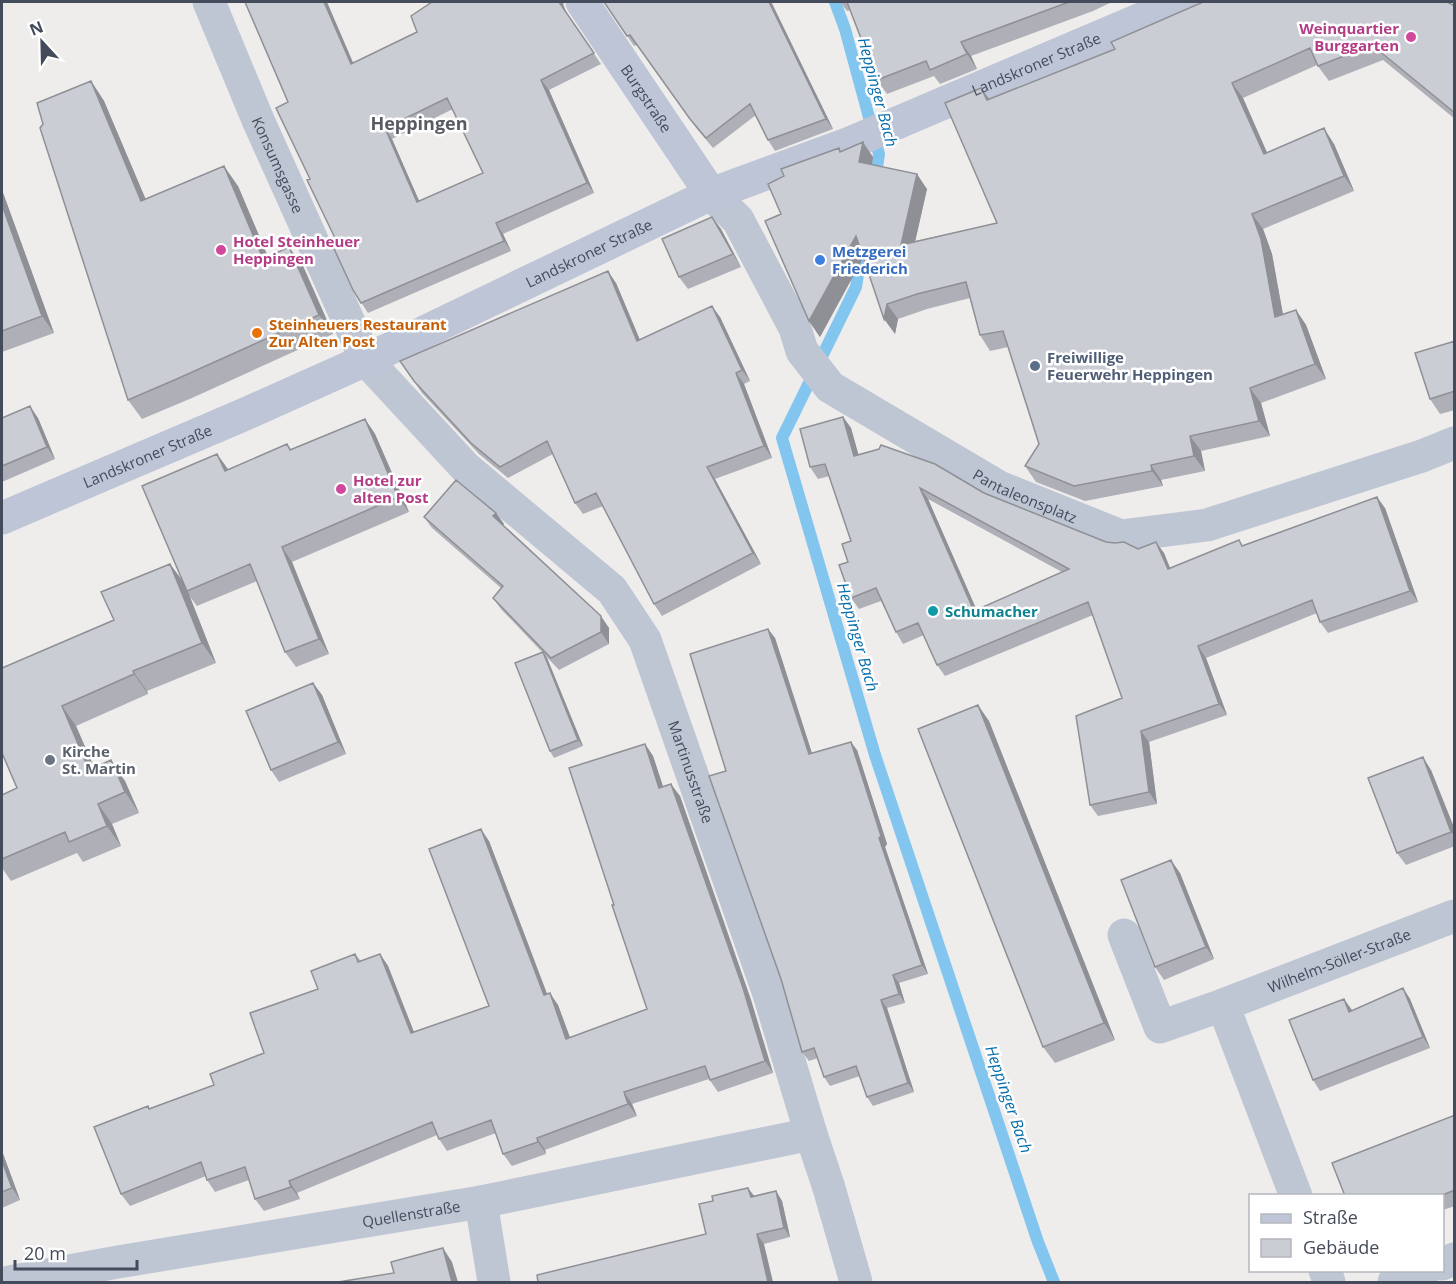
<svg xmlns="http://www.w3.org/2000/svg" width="1456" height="1284" font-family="'Open Sans',sans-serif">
	<rect width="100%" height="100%" fill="#efedec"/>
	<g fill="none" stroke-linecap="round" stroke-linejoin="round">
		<path stroke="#82c6f0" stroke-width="12" d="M835,2L845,29L879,154L875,180
			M862,250L856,287L782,438L875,755L1038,1242L1054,1282"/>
		<g stroke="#bfc6d3" stroke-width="33">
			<path id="s1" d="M209,2L258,120L366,360L466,468L612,590L645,640L769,994L811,1134L829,1188L856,1282"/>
			<path id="s2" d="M711,194L738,220L795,328L802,351L830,387L999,487L1121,536L1207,525L1422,456L1454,443"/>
			<path id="s3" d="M1124,935L1160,1027L1223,1005L1454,916"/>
			<path d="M1223,1005L1296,1196"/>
			<path d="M481,1202L494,1282"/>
			<path d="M1442,1264L1454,1259"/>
			<path d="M1325,1270L1329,1282"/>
			<path id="s4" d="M9,1282L118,1262L481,1202L811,1134"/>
			<path d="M1394,1282L1425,1270"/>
		</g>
		<g stroke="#bec5d7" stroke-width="33">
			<path id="s5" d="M582,2L711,194"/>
			<path id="s6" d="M2,518L243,415L366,360L711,194L850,143L1181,2"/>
		</g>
	</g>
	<path fill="#afb0b7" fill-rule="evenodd" d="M432,2H564L563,4L566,12L601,64L549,90L594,193L503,234L511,251L368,313L353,290L335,238L310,179L288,102L353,63L417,32ZM453,109L483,173L419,201L392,139Z
		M604,2H774L772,3L833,129L775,151L768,140L756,115L713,148L697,129L637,45L634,46Z
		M840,2H1112L1093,11L971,56L977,69L940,84L934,76L887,94L877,80L851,10L847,11Z
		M1455,6V119L1383,60L1329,81L1317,65L1243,98L1267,152L1334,144L1354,191L1263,229L1272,254L1283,314L1296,310L1306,325L1326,379L1261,403L1270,436L1201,451L1205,471L1161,480L1163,486L1085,501L1036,482L1025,466L1039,444L1008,347L990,351L980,335L970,298L927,309L898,319L895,334L863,257L820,337L809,321L781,214L784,176L839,148L841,151L873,157L872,165L927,189L915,241L997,223L989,99Z
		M91,81L104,101L145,199L238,186L268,257L303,266L333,334L192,398L142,419L128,400Z
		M2,190L54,333L2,352Z
		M712,217L721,229L741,267L688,289L679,277Z
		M616,283L640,340L720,317L750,381L744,384L772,458L715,479L761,564L662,616L654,604L603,506L583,514L575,503L553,454L508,478L479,454L422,393L400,361Z
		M1455,341V410L1440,414L1430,399Z
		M843,417L851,428L858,454L984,493L1106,542L1164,553L1170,568L1239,540L1243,546L1385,508L1418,602L1328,633L1320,622L1317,613L1206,658L1227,715L1149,742L1157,804L1098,816L1090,805L1122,698L1093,615L945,676L937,665L924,635L903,644L896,632L881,601L859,609L851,598L848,562L851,541L830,476L818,479L810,467ZM928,499L1062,572L976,610Z
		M2,418H38L55,459L2,482Z
		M365,419L375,434L409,512L292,562L329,654L296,667L285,652L257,581L197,606L188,594L216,663L147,691L148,694L76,726L94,768L125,781L139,813L112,824L121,846L83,862L77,853L11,881L2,868V795L17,788L2,753L114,620L170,564L182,581L228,470L287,444L291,449Z
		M496,513L504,524L503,525L609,628V644L559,670L543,653L547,658L583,746L554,758L550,751L542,652L501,609L493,598L501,588L432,528L424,517Z
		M768,629L775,638L812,753L857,750L887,844L885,847L928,974L899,983L905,1003L887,1008L914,1092L873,1106L867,1097L860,1076L830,1086L824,1077L818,1058L809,1061L802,1052L726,771Z
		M313,683L322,695L346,754L279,782L271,770Z
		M989,721L1115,1040L1055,1063L1043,1047Z
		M645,744L653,756L663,786L680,796L751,1000L773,1073L718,1092L709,1079L632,1104L637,1116L545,1150L546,1154L512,1166L503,1154L496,1133L447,1151L439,1139L437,1135L297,1193L300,1199L264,1211L255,1199L249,1180L215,1192L207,1180L206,1176L130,1206L121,1194L150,1108L214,1085L264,1053L318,989L355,954L361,961L380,954L388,966L414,1032L489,1006V841L547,994L558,1005L570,1038L647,1009L614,905Z
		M1431,770L1455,830V846L1406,865L1397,853Z
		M1180,873L1214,959L1164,980L1155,967Z
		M1403,988L1410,999L1430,1048L1320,1091L1313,1080L1352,1011Z
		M1455,1115V1206L1443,1210V1196H1345Z
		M2,1151L20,1200L2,1208Z
		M776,1191L782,1201L790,1237L764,1244L706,1234L713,1201L754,1196Z"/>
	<path fill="#8e9095" d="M324,2H327L358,74L351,64Z
		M559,2H564L563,4L566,12L601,64Z
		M769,2H771L833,129L826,119Z
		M961,42L971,56L977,69L967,54Z
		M541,80L549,90L594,193L587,183Z
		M91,81L104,101L155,221L141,201Z
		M1232,83L1243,98L1274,169L1264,154Z
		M981,88L992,103L987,100Z
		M385,128L392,139L424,212L417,202Z
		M1324,128L1334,144L1354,191L1344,176Z
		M863,142L873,157L870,177L859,162Z
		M224,166L238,186L277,278L263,259Z
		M917,174L927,189L911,260L901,245Z
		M2,190L54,333L42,316L2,205Z
		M1252,214L1263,229L1272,254L1286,332L1275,317Z
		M712,217L721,229L741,267L733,254Z
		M496,223L503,234L511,251L504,241Z
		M856,236L867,251L820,337L809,321Z
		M289,247L303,266L333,334L319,315Z
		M608,271L616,283L645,352L637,341Z
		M887,304L898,319L895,334L884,319Z
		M712,306L720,317L750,381L742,370Z
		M1296,310L1306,325L1326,379L1315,364Z
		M736,373L744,384L772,458L764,446Z
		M1250,388L1261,403L1270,436L1259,421Z
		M30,406L38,418L55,459L47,447Z
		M843,417L851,428L862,467L854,456Z
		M365,419L375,434L409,512L398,497Z
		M1190,436L1201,451L1205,471L1194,456Z
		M217,454L228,469L235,486L225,471Z
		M1151,465L1161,480L1163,486L1152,471Z
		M707,467L715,479L761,564L753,553Z
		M920,488L928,499L982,622L974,611Z
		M1377,497L1385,508L1418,602L1410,591Z
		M496,513L504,524L501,528L493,516Z
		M1156,542L1164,553L1175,581L1168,569Z
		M282,547L292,562L329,654L319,639Z
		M170,564L185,584L216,663L202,643Z
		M601,616L609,628V644L601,632Z
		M768,629L775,638L815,763L809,754Z
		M1198,646L1206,658L1227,715L1219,704Z
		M543,652L547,658L583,746L578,740Z
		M133,671L147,691L148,694L134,674Z
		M313,683L322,695L346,754L338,742Z
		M978,705L989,721L1115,1040L1104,1023Z
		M62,706L76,726L104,790L89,770Z
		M1141,731L1149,742L1157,804L1149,792Z
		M851,742L857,750L887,844L885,847L928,974L922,965L879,838Z
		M645,744L653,756L667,799L659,788Z
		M1423,757L1431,770L1455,830V836L1451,832Z
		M111,760L125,781L139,813L125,792Z
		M671,784L680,796L751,1000L773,1073L765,1061Z
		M98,804L112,824L121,846L107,826Z
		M481,829L489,841L552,1007L544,995Z
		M1171,860L1180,873L1214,959L1206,947Z
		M380,954L388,966L419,1045L411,1033Z
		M893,975L899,983L905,1003L899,994Z
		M1403,988L1410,999L1430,1048L1423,1037Z
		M550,993L558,1005L575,1051L566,1039Z
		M1344,999L1352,1010L1357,1023L1349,1012Z
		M881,1000L887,1008L914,1092L908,1083Z
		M624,1092L632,1104L637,1116L628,1104Z
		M537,1138L545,1150L546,1154L538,1142Z
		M2,1151L20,1200L12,1188L2,1161Z
		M289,1181L297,1193L300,1199L291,1187Z
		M748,1188L755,1197H751Z
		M776,1191L782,1201L790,1237L784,1228Z
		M757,1234L764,1244L773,1282H768Z
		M443,1248L452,1262L458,1282H452Z"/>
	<path fill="#cbcdd5" stroke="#8e9095" stroke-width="1.5" fill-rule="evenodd" d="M245,2H324L351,64L417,32L411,16L432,2H559L594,53L541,80L587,183L496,223L504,241L361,303L353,290L330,240L335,238L307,180L310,179L276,108L288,102ZM447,98L483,173L417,202L385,128Z
		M604,2H769L826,119L768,140L750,104L706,138L690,119L630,35L627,36Z
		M847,2H1069L961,42L967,54L930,70L926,61L877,80Z
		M1203,2H1447L1455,6V113L1372,45L1318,66L1310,48L1232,83L1264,154L1324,128L1344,176L1252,214L1261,239L1275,317L1296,310L1315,364L1250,388L1259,421L1190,436L1194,456L1151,465L1152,471L1074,486L1025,466L1039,444L1003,331L980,335L966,282L917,294L887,304L884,319L856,236L809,321L765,221L781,214L768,184L784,176L781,169L839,148L840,152L863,142L859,162L917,174L901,245L997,223L945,103L981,88L987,100L1115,49L1111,42Z
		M91,81L141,201L224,166L263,259L289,247L319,315L179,378L128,400L40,128L43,124L37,103Z
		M2,205L42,316L2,331Z
		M712,217L733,254L679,277L662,239Z
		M608,271L637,341L712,306L742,370L736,373L764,446L707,467L753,553L654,604L596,493L575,503L547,441L500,467L471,443L414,381L400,361Z
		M1455,341V391L1430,399L1415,353Z
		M30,406L47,447L2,466V418Z
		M843,417L854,456L879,449L881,445L935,464L984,493L1106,542L1115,543L1124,542L1138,549L1156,542L1168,569L1239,540L1242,546L1377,497L1410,591L1320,622L1312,600L1198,646L1219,704L1141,731L1149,792L1090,805L1076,716L1122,698L1088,602L937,665L918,623L896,632L876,588L851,598L839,565L848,562L842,544L851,541L825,464L810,467L800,429ZM920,488L1069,569L974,611Z
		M365,419L398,497L282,547L319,639L285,652L250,564L187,591L142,486L217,454L225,471L287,444L290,450Z
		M456,480L496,513L493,516L601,616V632L551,658L493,598L503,586L424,517Z
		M170,564L202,643L133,671L134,674L62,706L89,770L111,760L125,792L98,804L107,826L69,842L65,832L2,859V795L17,788L2,753V668L114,620L101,592Z
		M768,629L809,754L851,742L881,836L879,838L922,965L893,975L899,994L881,1000L908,1083L867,1097L856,1066L824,1077L814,1048L802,1052L781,979L709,776L726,771L690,654Z
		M543,652L578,740L550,751L515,663Z
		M313,683L338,742L271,770L246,711Z
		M978,705L1104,1023L1043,1047L918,729Z
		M645,744L659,788L671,784L743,988L765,1061L710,1080L705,1066L624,1092L628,1104L537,1138L538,1142L503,1154L491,1120L439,1139L432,1122L289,1181L291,1187L255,1199L245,1167L207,1180L201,1162L121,1194L94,1127L148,1106L149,1109L214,1085L210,1074L264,1053L250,1013L318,989L311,971L355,954L358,962L380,954L411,1033L489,1006L429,849L481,829L544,995L550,993L566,1039L647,1009L612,905H614L569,768Z
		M1423,757L1451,832L1397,853L1368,778Z
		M1171,860L1206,947L1155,967L1121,880Z
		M1403,988L1423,1037L1313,1080L1289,1020L1344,999L1349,1012Z
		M1455,1115V1190L1440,1196H1345L1332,1163Z
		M2,1161L12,1188L2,1192Z
		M748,1188L751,1197L776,1191L784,1228L757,1234L768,1282H538L537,1275L706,1234L699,1204L713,1201L712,1196Z
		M443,1248L452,1282H338L394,1273L391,1262Z"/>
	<g fill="#d1479c" stroke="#fff" stroke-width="2">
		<circle cx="1411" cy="37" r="6"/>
		<circle cx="221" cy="250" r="6"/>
		<circle cx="341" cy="489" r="6"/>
	</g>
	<circle fill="#3f7fe0" stroke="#fff" stroke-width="2" cx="820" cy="260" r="6"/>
	<circle fill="#e8710a" stroke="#fff" stroke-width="2" cx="257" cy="333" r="6"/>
	<circle fill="#5c6f8a" stroke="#fff" stroke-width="2" cx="1035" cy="366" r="6"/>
	<circle fill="#0f9aa8" stroke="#fff" stroke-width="2" cx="933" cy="611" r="6"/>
	<circle fill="#6b7280" stroke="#fff" stroke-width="2" cx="50" cy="760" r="6"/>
	<g text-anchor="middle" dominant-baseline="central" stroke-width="5" stroke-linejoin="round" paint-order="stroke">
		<g font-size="15" font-weight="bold" fill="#b23c85" stroke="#fff" text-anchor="start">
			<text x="1399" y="28" text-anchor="end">Weinquartier<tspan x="1399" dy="17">Burggarten</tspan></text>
			<text x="233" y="241">Hotel Steinheuer<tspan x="233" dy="17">Heppingen</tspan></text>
			<text x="353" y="480">Hotel zur<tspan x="353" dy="17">alten Post</tspan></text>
		</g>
		<g font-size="15" fill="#444c5b" stroke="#fff">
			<text stroke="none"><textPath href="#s6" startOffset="1130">Landskroner Straße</textPath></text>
			<text stroke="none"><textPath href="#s5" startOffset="116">Burgstraße</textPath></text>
			<text stroke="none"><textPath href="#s1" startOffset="177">Konsumsgasse</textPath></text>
			<text stroke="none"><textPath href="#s6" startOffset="644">Landskroner Straße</textPath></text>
			<text stroke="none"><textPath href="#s6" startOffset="158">Landskroner Straße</textPath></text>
			<text stroke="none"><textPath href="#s2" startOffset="453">Pantaleonsplatz</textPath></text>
			<text stroke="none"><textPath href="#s1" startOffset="928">Martinusstraße</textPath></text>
			<text stroke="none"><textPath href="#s3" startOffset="290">Wilhelm-Söller-Straße</textPath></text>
			<text stroke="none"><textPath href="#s4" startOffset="408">Quellenstraße</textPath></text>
		</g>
		<g font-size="15" font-weight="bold" fill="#366cbe" stroke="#fff" text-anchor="start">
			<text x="832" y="251">Metzgerei<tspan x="832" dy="17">Friederich</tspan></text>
		</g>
		<g font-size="15" font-weight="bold" fill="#c56008" stroke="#fff" text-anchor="start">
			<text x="269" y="324">Steinheuers Restaurant<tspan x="269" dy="17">Zur Alten Post</tspan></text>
		</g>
		<g font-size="15" font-weight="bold" fill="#4e5e75" stroke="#fff" text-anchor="start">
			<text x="1047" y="357">Freiwillige<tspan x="1047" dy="17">Feuerwehr Heppingen</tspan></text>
		</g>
		<g font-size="15" font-weight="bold" fill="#0d838f" stroke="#fff" text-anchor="start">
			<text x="945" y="611">Schumacher</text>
		</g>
		<g font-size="15" font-weight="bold" fill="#5b616d" stroke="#fff" text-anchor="start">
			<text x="62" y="751">Kirche<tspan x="62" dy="17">St. Martin</tspan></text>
		</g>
		<g font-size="16" font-style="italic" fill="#056dac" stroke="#fff">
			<text transform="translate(878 92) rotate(75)">Heppinger Bach</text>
			<text transform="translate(858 637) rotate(74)">Heppinger Bach</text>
			<text transform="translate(1009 1099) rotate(71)">Heppinger Bach</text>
		</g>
		<g font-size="18" font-weight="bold" fill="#595b62" stroke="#fff">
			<text x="419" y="123">Heppingen</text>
		</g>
	</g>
	<rect width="1456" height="1284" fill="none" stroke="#444c5b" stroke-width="6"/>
	<rect x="1249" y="1194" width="195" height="78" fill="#ffffff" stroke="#b4b7bd" stroke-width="1.5"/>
	<rect x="1261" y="1214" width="30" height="9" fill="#bec5d7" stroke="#b4b7bd" stroke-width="1.5"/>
	<text x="1303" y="1224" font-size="18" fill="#444c5b">Straße</text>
	<rect x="1261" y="1239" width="30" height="18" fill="#cbcdd5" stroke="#b4b7bd" stroke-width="1.5"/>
	<text x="1303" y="1254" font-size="18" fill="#444c5b">Gebäude</text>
	<g transform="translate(42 42) rotate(338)" stroke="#ffffff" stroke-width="4.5" paint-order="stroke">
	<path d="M0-4.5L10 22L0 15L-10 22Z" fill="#444c5b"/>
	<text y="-9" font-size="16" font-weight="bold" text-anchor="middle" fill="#444c5b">N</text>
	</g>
	<path d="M15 1260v9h122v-9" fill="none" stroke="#444c5b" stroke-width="3"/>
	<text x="24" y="1260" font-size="18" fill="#444c5b" stroke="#ffffff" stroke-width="4.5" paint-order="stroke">20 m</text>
</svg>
